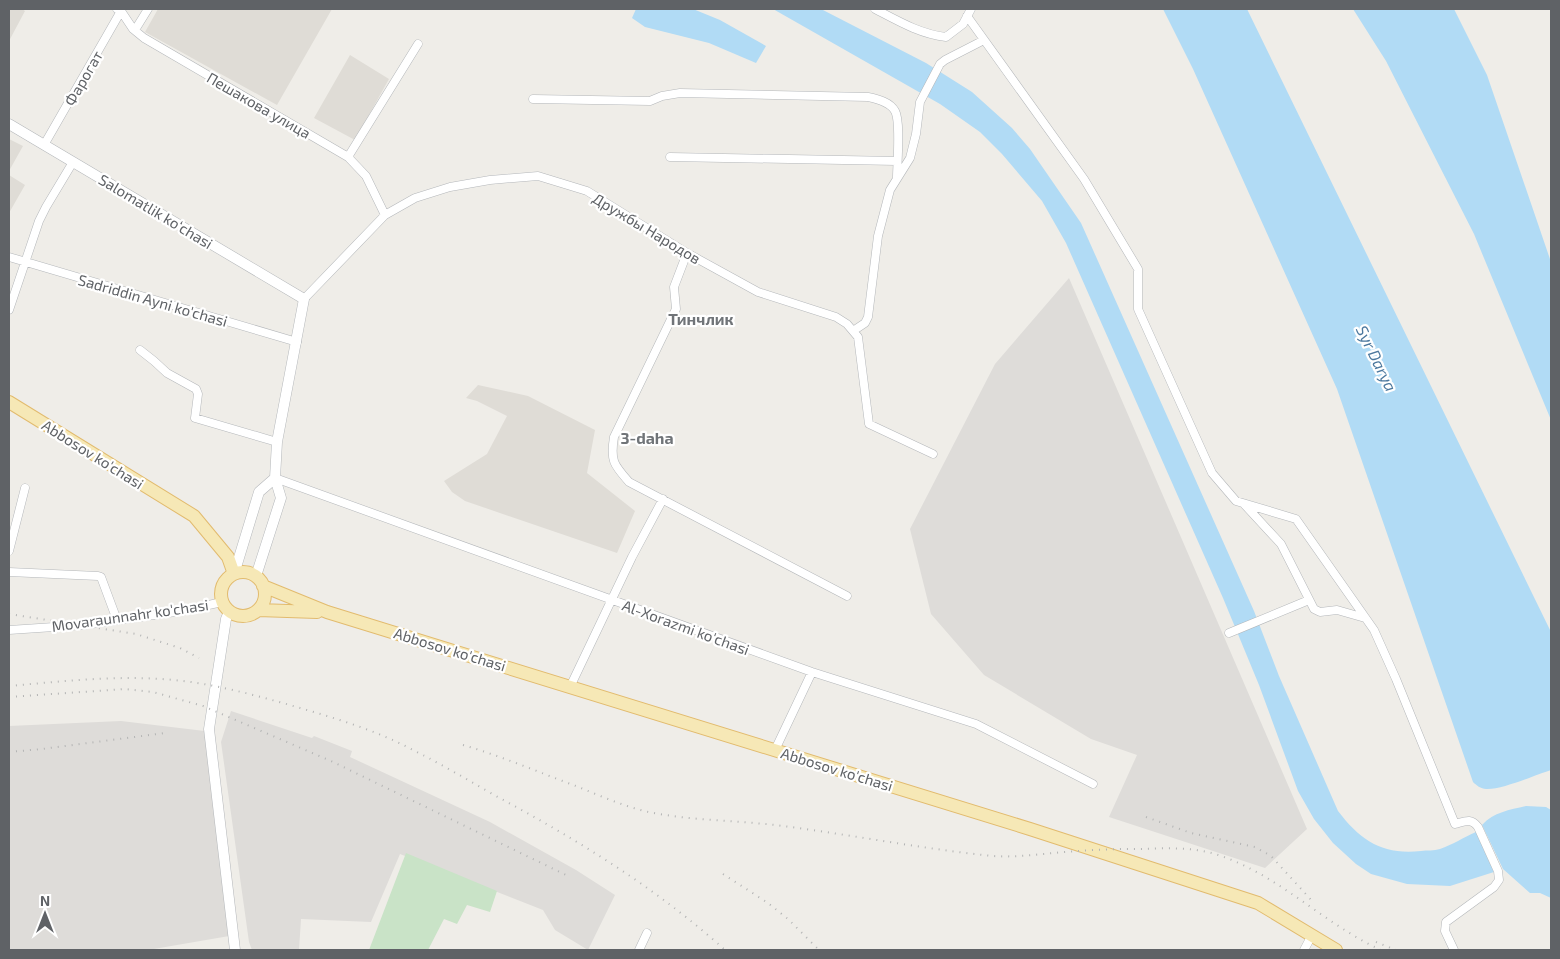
<svg xmlns="http://www.w3.org/2000/svg" width="1560" height="959" font-family="'Exo 2',sans-serif">
	<rect width="100%" height="100%" fill="#efede8"/>
	<path fill="#dedcd9" d="M1069,278L1307,829L1265,868L1109,817L1137,755L1091,739L984,675L931,614L910,529L995,364Z
		M231,711L312,738L314,736L352,751L350,757L490,822L576,870L615,895L588,950L555,930L543,910L400,854L371,922L301,919L299,950H252L249,942L221,742Z
		M121,721L213,732L235,935L148,950H9V726Z"/>
	<path fill="#dfdcd6" d="M9,9H22L25,11L9,41Z
		M158,9H332L277,105L145,32Z
		M350,55L389,79L355,140L314,118Z
		M9,139L23,146L9,171Z
		M9,175L25,185L9,213Z
		M478,385L528,396L595,430L587,473L635,511L617,553L465,501L452,492L444,481L487,454L507,416L477,401L466,398Z"/>
	<path fill="#c9e3c7" d="M406,853L497,891L490,912L467,905L457,924L444,919L428,950H369Z"/>
	<path fill="#b1dbf5" d="M636,9H693L720,20L766,46L756,63L709,43L645,27L632,18Z
		M773,9H821L926,63L972,92L1012,128L1030,149L1081,223L1254,611L1279,676L1338,811C1361,841 1382,855 1421,851C1427,850 1434,851 1440,849C1452,845 1464,837 1476,832L1494,872L1450,886L1407,884L1371,874L1356,864L1333,843L1314,819L1298,791L1259,685L1223,598L1066,243L1042,201L1002,154L980,132L940,104Z
		M1163,9H1247L1551,632V770C1535,775 1502,790 1486,789C1481,789 1476,785 1473,782L1337,389L1193,69Z
		M1353,9H1454L1487,75L1551,262V420L1474,234L1386,61Z
		M1526,806L1546,807L1551,810V898L1540,893H1530L1503,869L1482,825C1494,812 1509,810 1526,806Z"/>
	<g fill="none" stroke-linecap="round" stroke-linejoin="round">
		<defs>
			<path id="minor" d="M117,9L121,11L133,29L144,38L348,157L366,176L385,215
				M875,9C898,21 920,34 946,37L963,24L971,9
				M967,16L1084,179L1138,269V309L1212,473L1236,501L1296,519L1374,630L1396,679L1455,824C1466,821 1471,818 1478,827L1498,871L1499,880L1494,887L1446,922L1445,931L1454,950
				M135,30L148,9
				M533,99L650,101L662,96L680,93L868,97C878,99 890,102 895,111C901,122 897,164 897,178
				M44,145L121,11
				M348,157L418,44
				M670,157L897,161
				M687,253L674,287L676,309L614,437C610,461 614,465 629,482L847,596
				M9,257L297,342
				M304,299L385,215L415,198L450,187L490,180L538,176L587,191L687,253L758,292L836,317L847,324L858,337L869,424L933,454
				M9,310L39,221L46,207L73,162
				M853,331L865,323L868,317L878,236L890,190L910,158L916,134L920,102L940,64L945,60L984,40
				M140,350L154,361L167,373L196,389L198,394L195,418L277,442
				M275,478L812,672L976,724L1093,784
				M1244,504L1281,544L1314,609L1320,612L1337,610L1365,618
				M9,551L25,488
				M9,572L98,576L101,577L117,620
				M9,630L84,625L182,611L222,602
				M1229,633L1309,600
				M570,687L632,557L663,499
				M775,750L812,672
				M639,950L647,933
				M1304,950L1312,935"/>
			<path id="tertiary" d="M9,124L304,299L277,442L275,478L281,498L256,576
				M234,574L259,492L275,478
				M229,612L226,619L209,729L235,950"/>
			<path id="primary" d="M9,402L194,516L228,557L234,574
				M221 594a22 22 0 1 1 44 0a22 22 0 1 1-44 0Z
				M263,586L327,612L1030,829L1258,903L1336,950
				M258,610L317,612"/>
		</defs>
		<use href="#minor" stroke="#b4b7ba" stroke-width="9"/>
		<use href="#tertiary" stroke="#b4b7ba" stroke-width="11"/>
		<use href="#primary" stroke="#e2bb6e" stroke-width="14"/>
		<use href="#minor" stroke="#fff" stroke-width="8"/>
		<use href="#tertiary" stroke="#fff" stroke-width="10"/>
		<use href="#primary" stroke="#f6e8b6" stroke-width="12"/>
		<path stroke="#b3b4b4" stroke-width="2" stroke-dasharray="1 6" stroke-linecap="butt" d="M9,614L136,634L180,648L199,658
			M9,686C66,681 126,674 183,681C217,685 250,694 283,703C327,716 372,728 413,750C441,764 468,780 496,796C578,840 656,888 725,950
			M9,697L125,689L153,692L203,706L331,761L566,875
			M463,745C501,756 538,772 576,786C598,795 621,805 644,811C689,821 737,820 783,826C853,835 923,849 993,856C1022,858 1052,852 1080,851C1101,849 1122,849 1143,849C1167,848 1192,847 1215,854C1277,873 1322,923 1381,950
			M9,752L42,749L165,733
			M1146,817L1191,833L1255,847L1271,856L1314,903
			M723,874L768,903L788,919L819,950
			M1376,942L1396,950"/>
	</g>
	<g text-anchor="middle" dominant-baseline="central" stroke-width="4.5" stroke-linejoin="round" paint-order="stroke">
		<g font-size="15" fill="#5f6266" stroke="#fff">
			<text transform="translate(83 78) rotate(-60)">Фарогат</text>
			<text transform="translate(259 105) rotate(30)">Пешакова улица</text>
			<text transform="translate(156 211) rotate(31)">Salomatlik ko‘chasi</text>
			<text transform="translate(647 228) rotate(31)">Дружбы Народов</text>
			<text transform="translate(153 300) rotate(16)">Sadriddin Ayni ko'chasi</text>
			<text transform="translate(93 454) rotate(32)">Abbosov ko'chasi</text>
			<text transform="translate(130 615) rotate(-8)">Movaraunnahr ko'chasi</text>
			<text transform="translate(686 627) rotate(20)">Al-Xorazmi ko'chasi</text>
			<text transform="translate(450 649) rotate(17)">Abbosov ko'chasi</text>
			<text transform="translate(837 769) rotate(17)">Abbosov ko'chasi</text>
		</g>
		<g font-size="16" font-weight="bold" fill="#707478" stroke="#fff">
			<text x="701" y="318">Тинчлик</text>
			<text x="647" y="437">3-daha</text>
		</g>
		<g font-size="16" font-style="italic" fill="#4c789e" stroke="#fff">
			<text transform="translate(1377 358) rotate(64)">Syr Darya</text>
		</g>
	</g>
	<rect width="1560" height="959" fill="none" stroke="#5f6266" stroke-width="20"/>
	<g transform="translate(45 914)" stroke="#ffffff" stroke-width="4" paint-order="stroke">
	<path d="M0-4L9 19L0 12L-9 19Z" fill="#5f6266"/>
	<text y="-8" font-size="14" font-weight="bold" text-anchor="middle" fill="#5f6266">N</text>
	</g>
</svg>
